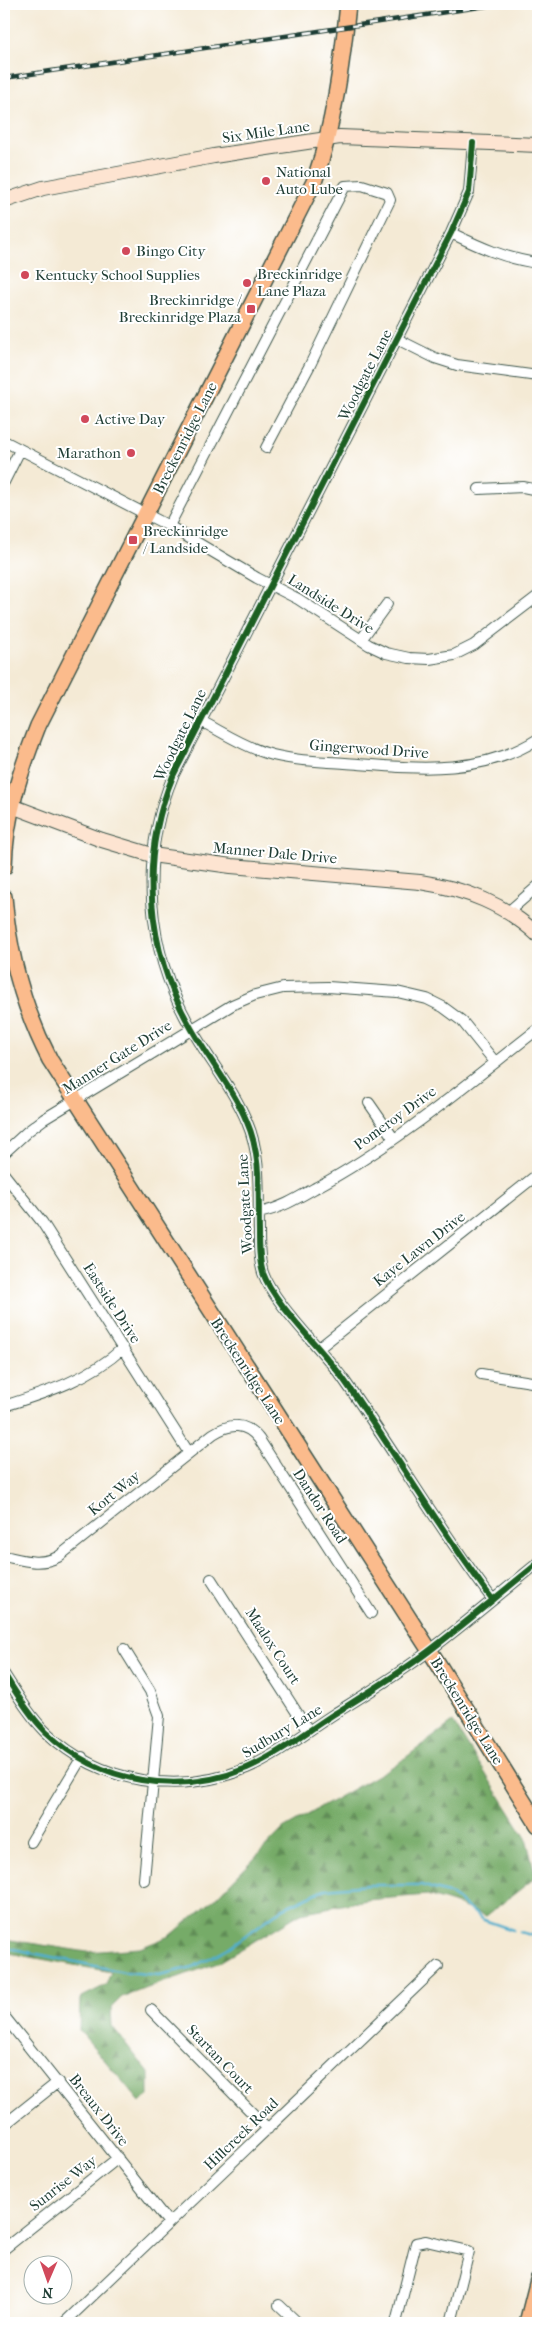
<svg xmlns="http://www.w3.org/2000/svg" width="542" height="2327" font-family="'IM FELL French Canon',serif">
	<defs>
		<pattern id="forest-firs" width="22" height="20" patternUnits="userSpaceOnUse" patternTransform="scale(1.25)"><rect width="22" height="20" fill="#76ab68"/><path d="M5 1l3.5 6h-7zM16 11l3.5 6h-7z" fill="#608c56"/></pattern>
	</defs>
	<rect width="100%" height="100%" fill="#fff"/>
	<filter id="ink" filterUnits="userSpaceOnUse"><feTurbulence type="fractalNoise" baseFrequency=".02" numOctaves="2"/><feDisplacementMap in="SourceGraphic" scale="10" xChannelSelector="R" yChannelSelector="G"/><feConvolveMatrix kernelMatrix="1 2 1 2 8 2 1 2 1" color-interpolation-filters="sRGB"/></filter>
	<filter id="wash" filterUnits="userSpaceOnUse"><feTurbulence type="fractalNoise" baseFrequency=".0096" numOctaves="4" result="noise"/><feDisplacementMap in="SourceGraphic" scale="20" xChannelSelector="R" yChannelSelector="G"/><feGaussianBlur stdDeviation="1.12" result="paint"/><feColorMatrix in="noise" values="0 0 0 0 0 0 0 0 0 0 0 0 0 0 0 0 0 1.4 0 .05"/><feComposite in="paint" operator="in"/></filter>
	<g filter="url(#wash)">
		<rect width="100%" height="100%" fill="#f4ead5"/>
		<path fill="url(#forest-firs)" stroke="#4a744e" d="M453,1722L526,1838L536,1877L486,1916L453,1903L427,1895L367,1900L301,1913L218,1963L122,1997L111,2008L112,2026L149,2073V2096L140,2102L79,2030L80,1998L106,1985L111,1972L4,1952V1939L87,1952L140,1948L170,1936L219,1895L283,1829L397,1764Z"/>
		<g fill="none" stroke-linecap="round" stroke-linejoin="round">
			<path stroke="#4fafce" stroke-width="2.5" d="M520,1932L538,1937
				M4,1947L124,1972L159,1975L193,1967L228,1948L282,1909L325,1889L369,1885H421L448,1893L484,1920L513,1930"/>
		</g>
	</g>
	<g filter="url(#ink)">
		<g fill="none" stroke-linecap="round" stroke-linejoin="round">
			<defs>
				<path id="street" d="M473,143L469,192L451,233L173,776C139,858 146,949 190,1026C208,1059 233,1088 247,1122C262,1156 258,1195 259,1232C259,1246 259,1260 263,1273C274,1304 324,1351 344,1380C395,1452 439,1529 493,1600
					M451,233C480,247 506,259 538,263
					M397,339L435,358L457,365L538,376
					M4,441L169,526L257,578L298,599L369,645L386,653L409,658L429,659L454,655L474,645L538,596
					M4,482L20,450
					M479,489L523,487L538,490
					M169,526L345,186L362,185L387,193L390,200L310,365L266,448
					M361,640L387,604
					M201,721C222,732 243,746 266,753C291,761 319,761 345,763C412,768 479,777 538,739
					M508,912L538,886
					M369,1103L394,1139
					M4,1153L28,1131L44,1119L232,1005L255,995L283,988L328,987L397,992L427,999L443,1007L462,1021L495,1062
					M4,1174L42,1222L189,1453
					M258,1213C280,1209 298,1198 317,1187C397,1144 467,1084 538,1029
					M319,1348L538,1174
					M481,1374L538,1383
					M4,1406C45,1393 90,1379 123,1348
					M4,1556C23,1560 39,1566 58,1557L213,1434C230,1423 246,1422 259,1439L371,1613
					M211,1579L308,1730
					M124,1649L150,1691L159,1716L144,1880
					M4,1674C17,1694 29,1715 46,1732C100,1784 179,1796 247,1768C277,1755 306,1732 334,1714C366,1694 399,1674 429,1651C466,1623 502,1592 538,1563
					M31,1842L82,1757
					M151,2010L268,2129
					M4,2016L169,2223
					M4,2125L58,2082
					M4,2249L118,2158
					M279,2305L298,2323
					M64,2323L438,1966
					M396,2323L416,2243L426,2241L469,2251L451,2323"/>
				<path id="secondary" d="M4,201L43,188L214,156L340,137L538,145
					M4,803L102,840L152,855L231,866L420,882C466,889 504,904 538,935"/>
				<path id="primary" d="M4,867C5,817 20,772 38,726L314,182C334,125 342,64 348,4
					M4,897C9,956 23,1008 50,1060L437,1662L538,1825
					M527,2323L538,2280"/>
			</defs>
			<use href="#street" stroke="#3f574c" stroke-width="12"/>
			<use href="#secondary" stroke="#3f574c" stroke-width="16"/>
			<use href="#primary" stroke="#3f574c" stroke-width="18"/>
			<use href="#street" stroke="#fff" stroke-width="10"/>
			<use href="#secondary" stroke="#fde4d1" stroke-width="14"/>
			<use href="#primary" stroke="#fbbb8c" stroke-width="15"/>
			<defs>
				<path id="rail" d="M4,78L500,4"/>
			</defs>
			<use href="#rail" stroke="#1f3d34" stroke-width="4.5"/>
			<use href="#rail" stroke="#fff" stroke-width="2.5" stroke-dasharray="8" stroke-linecap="butt"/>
			<defs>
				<path id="cycleway" d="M473,143L469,192L451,233L173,776C139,858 146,949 190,1026C208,1059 233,1088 247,1122C262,1156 258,1195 259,1232C259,1246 259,1260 263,1273C274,1304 324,1351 344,1380C395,1452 439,1529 493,1600
					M4,1674C17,1694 29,1715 46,1732C100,1784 179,1796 247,1768C277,1755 306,1732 334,1714C366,1694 399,1674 429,1651C466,1623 502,1592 538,1563"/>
			</defs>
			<use href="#cycleway" stroke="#fff" stroke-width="9"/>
			<use href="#cycleway" stroke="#1b5e20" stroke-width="6"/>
		</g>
	</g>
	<g fill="#d1495b" stroke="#fff" stroke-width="2">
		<circle cx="266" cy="181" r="5"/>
		<circle cx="126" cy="251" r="5"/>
		<circle cx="25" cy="275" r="5"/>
		<circle cx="247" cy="283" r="5"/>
		<rect x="246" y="304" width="10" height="10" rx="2.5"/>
		<circle cx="85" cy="419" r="5"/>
		<circle cx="131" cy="453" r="5"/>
		<rect x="128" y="535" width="10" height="10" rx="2.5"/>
	</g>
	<g text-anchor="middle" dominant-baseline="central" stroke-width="4" stroke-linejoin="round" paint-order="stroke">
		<g font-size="15" fill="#1f3d34" stroke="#fff">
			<text transform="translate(266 132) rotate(-8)">Six Mile Lane</text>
			<text transform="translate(365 375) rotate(-63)">Woodgate Lane</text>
			<text transform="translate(185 438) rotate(-63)">Breckenridge Lane</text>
			<text transform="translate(331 604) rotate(32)">Landside Drive</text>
			<text transform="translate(180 735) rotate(-64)">Woodgate Lane</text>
			<text transform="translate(369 749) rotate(4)">Gingerwood Drive</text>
			<text transform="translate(275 853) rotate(5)">Manner Dale Drive</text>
			<text transform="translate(117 1057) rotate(-32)">Manner Gate Drive</text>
			<text transform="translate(395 1118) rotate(-36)">Pomeroy Drive</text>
			<text transform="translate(245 1204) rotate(-93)">Woodgate Lane</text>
			<text transform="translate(419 1249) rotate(-38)">Kaye Lawn Drive</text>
			<text transform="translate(112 1303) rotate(57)">Eastside Drive</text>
			<text transform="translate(248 1371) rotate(57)">Breckenridge Lane</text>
			<text transform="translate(114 1493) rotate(-39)">Kort Way</text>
			<text transform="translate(320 1506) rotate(57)">Dandor Road</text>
			<text transform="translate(273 1646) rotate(57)">Maalox Court</text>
			<text transform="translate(467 1711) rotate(58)">Breckenridge Lane</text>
			<text transform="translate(282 1731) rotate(-31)">Sudbury Lane</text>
			<text transform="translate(220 2059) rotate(46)">Startan Court</text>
			<text transform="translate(99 2110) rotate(52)">Breaux Drive</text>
			<text transform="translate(241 2134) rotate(-44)">Hillcreek Road</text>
			<text transform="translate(63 2183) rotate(-38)">Sunrise Way</text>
		</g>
		<g font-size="15" fill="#1f3d34" stroke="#fff" text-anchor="start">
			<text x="276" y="172">National<tspan x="276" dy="17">Auto Lube</tspan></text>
			<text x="136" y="251">Bingo City</text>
			<text x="257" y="274">Breckinridge<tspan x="257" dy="17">Lane Plaza</tspan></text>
			<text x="35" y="275">Kentucky School Supplies</text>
			<text x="241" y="300" text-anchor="end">Breckinridge /<tspan x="241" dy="17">Breckinridge Plaza</tspan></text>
			<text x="95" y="419">Active Day</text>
			<text x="121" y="453" text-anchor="end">Marathon</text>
			<text x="143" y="531">Breckinridge<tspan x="143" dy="17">/ Landside</tspan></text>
		</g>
	</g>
	<rect width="542" height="2327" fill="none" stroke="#fff" stroke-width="20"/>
	<g transform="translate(48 2280) rotate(182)"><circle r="24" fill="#ffffff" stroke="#a5b1ae"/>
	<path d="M0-4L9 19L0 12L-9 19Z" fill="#d1495b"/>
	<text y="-8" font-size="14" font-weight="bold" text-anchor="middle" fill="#1f3d34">N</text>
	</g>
</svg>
